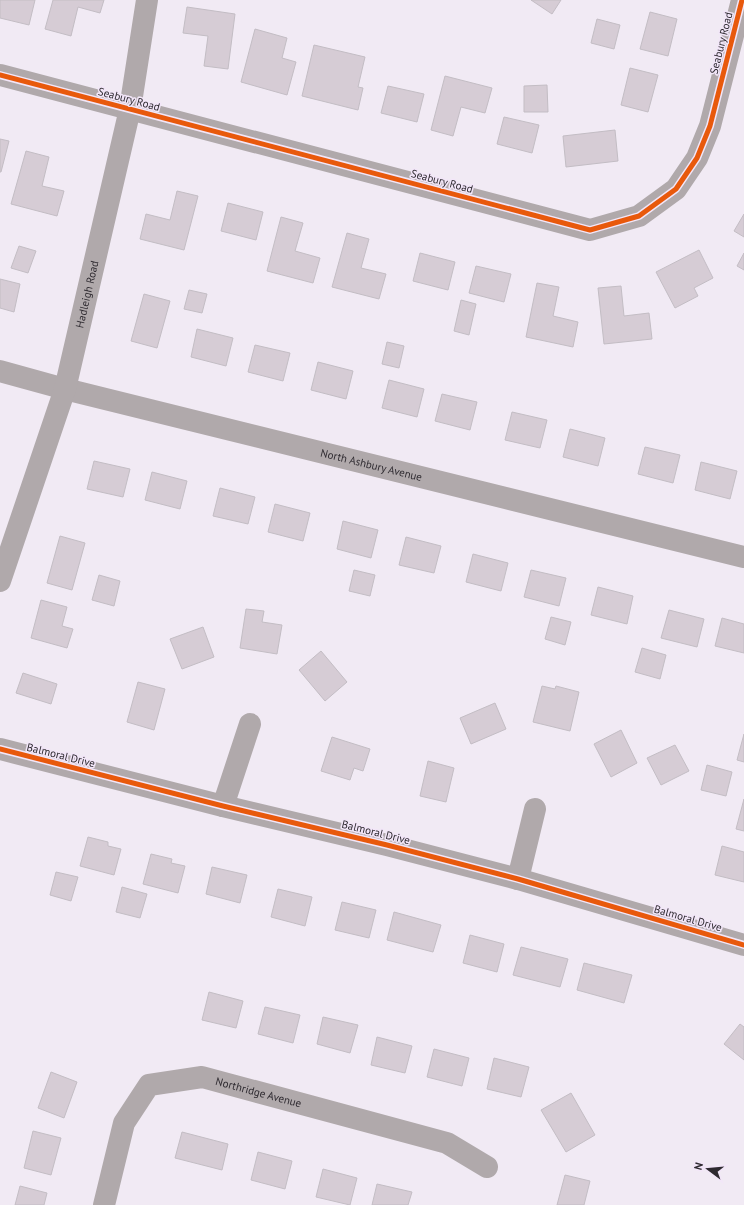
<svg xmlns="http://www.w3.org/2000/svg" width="744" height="1205" font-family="'PT Sans',sans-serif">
	<rect width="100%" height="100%" fill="#f1eaf4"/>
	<path fill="#d6ccd5" stroke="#c3bdc4" d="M0,0H35L29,25L0,18Z
		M53,0H104L100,13L78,7L71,36L45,29Z
		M531,0H561L552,14Z
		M187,7L235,14L228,69L204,66L208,36L183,33Z
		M650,12L677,19L668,56L640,49Z
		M597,19L620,25L614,49L591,43Z
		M255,29L287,38L282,58L296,62L287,95L241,82Z
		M314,45L365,57L358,87L363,88L358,110L302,96Z
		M630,68L658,75L648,112L621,105Z
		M445,76L492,88L485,113L461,107L453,136L431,130Z
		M547,85L548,112H524V86Z
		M388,86L424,94L417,122L381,113Z
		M504,117L539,125L532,153L497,144Z
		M615,130L618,161L566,167L563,136Z
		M0,139L9,141L1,172H0Z
		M26,151L49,157L42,186L64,191L57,216L11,204Z
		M177,191L198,196L184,250L140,239L146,214L170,220Z
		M228,203L263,212L256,240L221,231Z
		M744,214V237L734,231Z
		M281,217L303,223L295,251L320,258L313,283L267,271Z
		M347,233L369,239L361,268L386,274L379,299L332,287Z
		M19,246L36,251L28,273L11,268Z
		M699,250L713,278L694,288L698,296L675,308L656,272Z
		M420,253L455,262L448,290L413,281Z
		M744,253V270L737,266Z
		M476,266L511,274L504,302L469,293Z
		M0,279L20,284L14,312L0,308Z
		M537,283L559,287L553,316L578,322L573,347L526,337Z
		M621,286L624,316L649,313L652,339L604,344L598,288Z
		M189,290L207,294L202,313L184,309Z
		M144,294L170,301L157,348L131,341Z
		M461,300L476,304L469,335L454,331Z
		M197,329L233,338L226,366L191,357Z
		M387,342L404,346L399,368L382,364Z
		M255,345L290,353L283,381L248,372Z
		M318,362L353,371L346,399L311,390Z
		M389,380L424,389L417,417L382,408Z
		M442,394L477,402L470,430L435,421Z
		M512,412L547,420L540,448L505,440Z
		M570,429L605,438L598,466L563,457Z
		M645,447L680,455L673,483L638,474Z
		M94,461L130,469L123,497L87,489Z
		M701,462L737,471L730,499L695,490Z
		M152,472L187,481L180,509L145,500Z
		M220,488L255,497L248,524L213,516Z
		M275,504L310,513L303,541L268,532Z
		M343,521L378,530L371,558L337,549Z
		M60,536L85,543L72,590L47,583Z
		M406,537L441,546L434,573L399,565Z
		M473,554L508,563L501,591L466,582Z
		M354,570L375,575L370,596L349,591Z
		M531,570L566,578L559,606L524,597Z
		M99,575L120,581L114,606L92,600Z
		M598,587L633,596L627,624L591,615Z
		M41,600L67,607L62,626L73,629L67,648L31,638Z
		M246,609L264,611L262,622L282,625L277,654L240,648Z
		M669,610L704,619L697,647L661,638Z
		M551,617L571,622L565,645L545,639Z
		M722,618L744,624V653L715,646Z
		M203,627L214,657L182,669L170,639Z
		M642,648L666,655L660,679L635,672Z
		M321,651L347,682L325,701L299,670Z
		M23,673L57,684L51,704L16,693Z
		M138,682L165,689L154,730L127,722Z
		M542,686L555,689L556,686L579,692L570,731L533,722Z
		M495,703L506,729L471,744L460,718Z
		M621,730L637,763L611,777L594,744Z
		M744,734V762L737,760Z
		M332,737L370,749L363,771L354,768L350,780L321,771Z
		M675,745L689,771L661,785L647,758Z
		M428,761L454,768L446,802L420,796Z
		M707,765L732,772L726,796L701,790Z
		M744,799V831L736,829Z
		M88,837L108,842V846L121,849L114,875L80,866Z
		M722,846L744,852V882L715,875Z
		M151,854L172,859L171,863L185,866L178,893L143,884Z
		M212,867L247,875L240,903L206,894Z
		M56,872L78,877L71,901L50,895Z
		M122,887L147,894L140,918L116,912Z
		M278,889L312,897L305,926L271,917Z
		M342,902L376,910L369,938L335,930Z
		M394,912L441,925L433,952L387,940Z
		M470,935L504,944L497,972L463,963Z
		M521,947L568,959L560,987L513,975Z
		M584,963L632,975L624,1003L577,990Z
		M209,992L243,1001L236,1028L202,1020Z
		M265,1007L300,1015L293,1043L258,1034Z
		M323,1017L358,1025L350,1053L317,1044Z
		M740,1024L744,1027V1060L724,1044Z
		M377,1037L412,1046L405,1073L371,1065Z
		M434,1049L469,1058L462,1086L427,1077Z
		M494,1058L529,1067L521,1097L487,1089Z
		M51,1072L77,1082L64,1118L38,1108Z
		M571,1093L595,1135L566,1152L541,1110Z
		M33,1131L61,1138L51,1175L24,1168Z
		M182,1132L228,1144L222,1170L175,1158Z
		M258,1152L292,1161L285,1189L251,1180Z
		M323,1169L357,1178L350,1205L316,1197Z
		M565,1175L590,1181L584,1205H557Z
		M377,1184L412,1192L408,1205H372Z
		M20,1186L47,1193L44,1205H15Z"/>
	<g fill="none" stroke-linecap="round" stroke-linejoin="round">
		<g stroke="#b0a9ab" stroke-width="22">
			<path d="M0,75L590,230L639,216L676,189L697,158L710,126L742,0"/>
			<path id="s1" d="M0,371L65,389L744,557"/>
			<path id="s2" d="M0,581L65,389L130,109L147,0"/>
			<path d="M0,749L223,806L387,845L518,879L744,945"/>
			<path d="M223,806L250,724"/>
			<path d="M518,879L535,809"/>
			<path id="s3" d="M104,1205L124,1123L149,1085L202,1077L447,1143L487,1167"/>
		</g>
		<defs>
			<path id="cycleway" d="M0,75L590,230L639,216L676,189L697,158L710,126L742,0
				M0,749L223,806L387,845L518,879L744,945"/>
		</defs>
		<use href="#cycleway" stroke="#f2e6f8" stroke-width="8"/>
		<use href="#cycleway" stroke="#e8590c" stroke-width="5"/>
	</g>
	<g text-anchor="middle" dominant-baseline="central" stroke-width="3" stroke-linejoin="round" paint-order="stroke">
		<g font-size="11" fill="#2e2a30" stroke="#f2e6f8">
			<text transform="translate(721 43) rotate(-76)">Seabury Road</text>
			<text transform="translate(129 99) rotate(15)">Seabury Road</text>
			<text transform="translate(442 181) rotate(15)">Seabury Road</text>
			<text stroke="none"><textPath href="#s2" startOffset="300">Hadleigh Road</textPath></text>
			<text stroke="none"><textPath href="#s1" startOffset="383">North Ashbury Avenue</textPath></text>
			<text transform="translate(61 755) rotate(14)">Balmoral Drive</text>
			<text transform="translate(376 832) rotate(14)">Balmoral Drive</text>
			<text transform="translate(688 918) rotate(16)">Balmoral Drive</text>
			<text stroke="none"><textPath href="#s3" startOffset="242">Northridge Avenue</textPath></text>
		</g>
	</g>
	<g transform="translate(708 1169) rotate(286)" stroke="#f2e6f8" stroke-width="3" paint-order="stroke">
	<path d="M0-3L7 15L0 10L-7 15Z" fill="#2e2a30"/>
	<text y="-6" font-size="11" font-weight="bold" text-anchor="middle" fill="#2e2a30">N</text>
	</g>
</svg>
